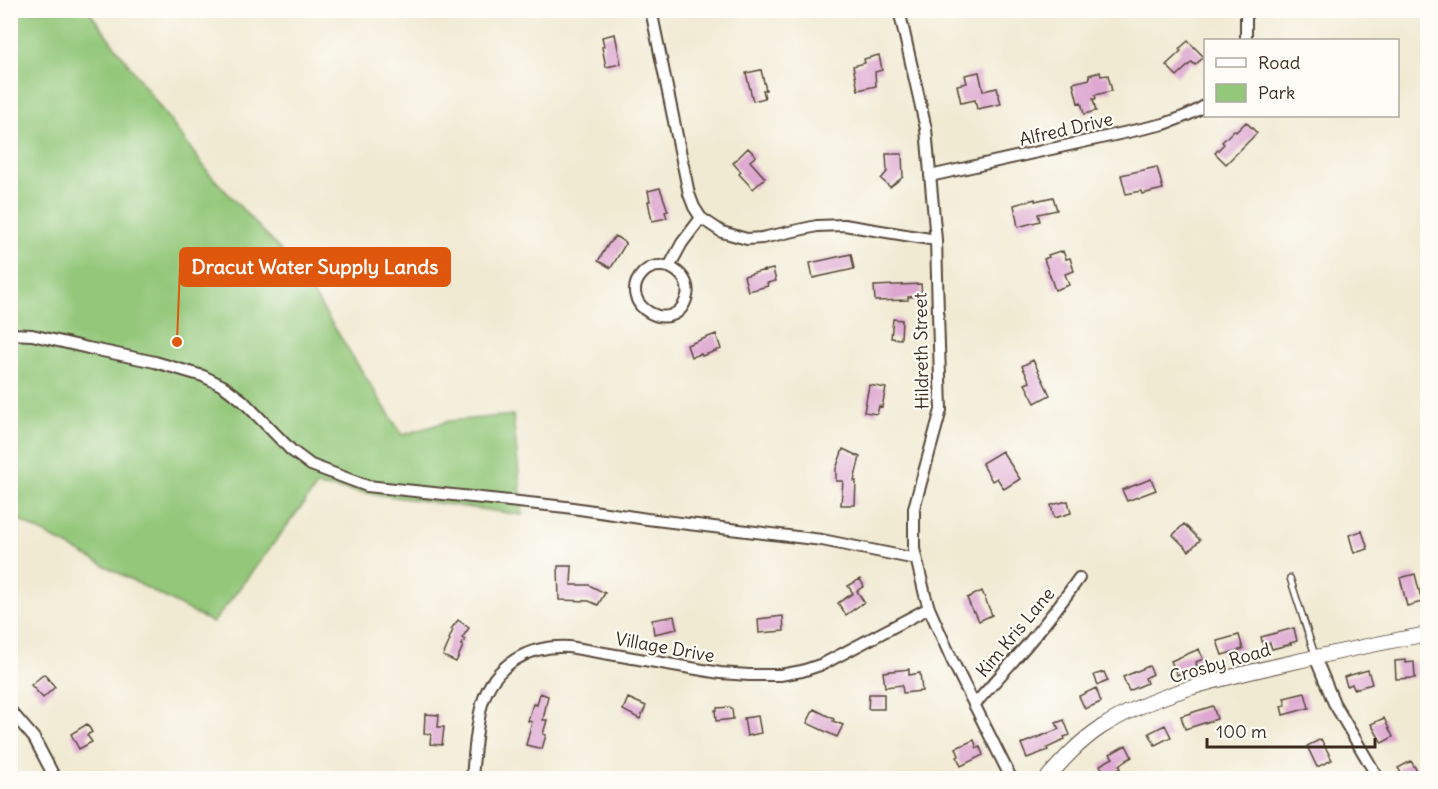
<svg xmlns="http://www.w3.org/2000/svg" width="1438" height="789" font-family="Delius,sans-serif">
	<rect width="100%" height="100%" fill="#fdfcf7"/>
	<filter id="ink" filterUnits="userSpaceOnUse"><feTurbulence type="fractalNoise" baseFrequency=".0167" numOctaves="2"/><feDisplacementMap in="SourceGraphic" scale="12" xChannelSelector="R" yChannelSelector="G"/><feConvolveMatrix kernelMatrix="1 2 1 2 8 2 1 2 1" color-interpolation-filters="sRGB"/></filter>
	<filter id="wash" filterUnits="userSpaceOnUse"><feTurbulence type="fractalNoise" baseFrequency=".008" numOctaves="4" result="noise"/><feDisplacementMap in="SourceGraphic" scale="24" xChannelSelector="R" yChannelSelector="G"/><feGaussianBlur stdDeviation="1.35" result="paint"/><feColorMatrix in="noise" values="0 0 0 0 0 0 0 0 0 0 0 0 0 0 0 0 0 1.4 0 .05"/><feComposite in="paint" operator="in"/></filter>
	<g filter="url(#wash)">
		<rect width="100%" height="100%" fill="#f1ead3"/>
		<path fill="#93c779" stroke="#67784c" stroke-width="1.5" d="M10,11H89L208,172L297,268L402,435L449,421L513,415L523,515L317,486L213,623L11,516Z"/>
		<g id="blocks">
			<path fill="#dda6d0" d="M615,34L621,64L606,67L602,47L604,46L602,37Z
				M1188,41L1204,57L1195,65L1192,62L1177,76L1166,65L1181,51L1179,49Z
				M879,55L882,70L875,72L876,86L858,90L853,66L865,63L864,59Z
				M761,70L766,90H763L765,98L753,101L746,73Z
				M979,72L983,91L997,88L1001,104L977,109L975,100L961,103L957,85L967,83L965,75Z
				M1100,72L1101,76L1108,75L1112,91L1095,95L1096,99H1093L1096,111L1084,114L1081,102L1078,103L1073,83L1090,79L1089,75Z
				M1246,122L1257,133L1226,164L1215,153L1224,144L1222,142L1234,130L1236,132Z
				M748,148L756,156L750,161L765,178L753,189L739,174L741,172L733,163Z
				M886,154H902L903,177L890,187L881,179L887,172Z
				M1157,167L1163,189L1142,194L1141,191L1126,194L1121,175Z
				M660,188L668,211L665,212L667,218L652,221L648,201H650L648,191Z
				M1053,197L1057,210L1038,214L1040,221L1018,227L1014,205L1035,199V201Z
				M615,236L626,243L611,268L598,261L609,243H610Z
				M1060,251L1061,252L1063,251L1066,259L1070,258L1074,271L1065,274L1069,285L1055,290L1044,259L1049,257L1048,255Z
				M851,254L854,269L813,278L810,263Z
				M773,269L776,281L767,283L768,286L748,291L744,276L765,270V271Z
				M921,284L922,296L908,297V300L875,301L874,286Z
				M893,319L902,320L901,339L891,338Z
				M716,334L721,349L702,356L701,354L691,357L687,345Z
				M1033,360L1050,395L1035,403L1025,384L1030,382L1022,366Z
				M869,385L886,388L882,407L879,406L877,414L864,412Z
				M843,449L860,457L854,481H856L855,505H841L843,481H836V469Z
				M1002,451L1020,479L1004,489L997,478L992,481L982,463Z
				M1151,479L1156,490L1127,501L1122,490Z
				M1068,501L1071,513L1054,518L1051,505Z
				M1184,524L1200,540L1189,551L1173,535Z
				M1362,531L1368,549L1354,553L1349,535Z
				M558,566H572L571,585H589L605,593L598,605L589,601L559,600Z
				M1415,574L1422,602L1407,606L1400,578Z
				M860,579L864,586L857,591L864,602L846,615L838,603L853,593L848,586Z
				M982,591L992,615L979,621L975,612H973L967,598Z
				M674,616L677,629L654,634L652,620Z
				M783,616L784,631L759,633L758,619Z
				M458,620L469,628L462,638L465,640L461,645L463,646L456,662L443,656L450,640L449,639L453,630L451,629Z
				M1294,628L1297,641L1290,643L1291,644L1272,649L1270,643L1263,645L1261,637Z
				M1239,635L1243,649L1222,655L1217,641Z
				M1199,649L1203,659L1196,662L1197,666L1177,675L1171,661Z
				M1406,660V663L1414,662L1415,678L1396,679L1395,661Z
				M1149,666L1153,674L1145,678L1147,683L1129,691L1123,677Z
				M909,669V675L920,673L922,691L903,693L902,685L885,687L883,672Z
				M1368,670L1372,684L1354,689L1352,684L1347,686L1344,677Z
				M1104,672L1108,681L1098,685L1094,675Z
				M44,674L55,687L43,698L31,685Z
				M1096,688L1101,702L1085,709L1079,696Z
				M540,693L548,696L543,720H547L543,734L546,735L542,749L526,745L532,722L528,721L533,704L537,705Z
				M1305,693L1309,708L1283,715L1281,706L1286,705L1284,698Z
				M869,694H884V709H868Z
				M628,698L646,706L640,719L623,710Z
				M1213,706L1217,719L1185,729L1181,716Z
				M730,707L731,709H732L733,719L716,721L715,710H717V708Z
				M814,709L834,719L833,721L843,725L837,737L807,723Z
				M425,714L439,715L438,727H444L442,745L430,744L431,734H424Z
				M758,716L761,733L747,736L744,718Z
				M1384,718L1393,737L1382,743L1371,724Z
				M1064,720L1070,735L1064,737L1065,739L1060,741V742L1047,748L1048,750L1027,758L1021,744L1059,729L1056,723Z
				M87,724L92,732L87,735L92,742L79,749L71,734Z
				M1165,725L1171,737L1155,745L1149,733Z
				M1321,739L1332,760L1317,767L1307,746Z
				M974,740L977,748L980,747L983,755L961,766L957,757L959,756L956,748Z
				M1126,745L1132,757L1119,765L1121,768L1106,777L1100,765L1113,758L1110,754Z
				M1411,761L1420,776L1415,778H1404L1398,768Z"/>
		</g>
	</g>
	<g filter="url(#ink)">
		<use href="#blocks" fill-opacity="0" stroke="#564739" stroke-width="1.5"/>
		<g fill="none" stroke-linecap="round" stroke-linejoin="round">
			<defs>
				<path id="service" d="M1290,578L1315,655"/>
				<path id="minor" d="M651,10L689,194L694,207L701,218L722,232L747,239L762,238L817,226L844,225L936,240
					M899,10L926,129L936,240L938,313L941,410L914,508V549L925,595L929,608L952,660L1011,778
					M1246,10V40
					M930,176L1164,124C1179,119 1193,114 1206,105
					M669,267C660,265 650,266 643,273C613,304 676,340 687,296C690,283 681,272 669,267L682,243L701,218
					M10,334L32,335L88,348L155,362L203,376L223,386L242,400L291,450L311,465L367,486L566,507L647,519L822,540L916,559
					M1315,657L1334,703L1378,778
					M974,705C1011,664 1047,624 1079,578
					M10,710L34,738L55,778
					M472,778C474,755 476,727 482,704C494,664 529,645 569,647L720,673L749,675H780L802,671L823,664L929,608"/>
				<path id="tertiary" d="M1047,778C1063,760 1079,742 1100,728C1153,694 1218,679 1280,665C1329,654 1378,643 1428,634"/>
			</defs>
			<use href="#service" stroke="#564739" stroke-width="8"/>
			<use href="#minor" stroke="#564739" stroke-width="14"/>
			<use href="#tertiary" stroke="#564739" stroke-width="16"/>
			<use href="#service" stroke="#fff" stroke-width="5"/>
			<use href="#minor" stroke="#fff" stroke-width="10"/>
			<use href="#tertiary" stroke="#fff" stroke-width="14"/>
		</g>
	</g>
	<g text-anchor="middle" dominant-baseline="central" stroke-width="4.5" stroke-linejoin="round" paint-order="stroke">
		<g font-size="18" fill="#3b2a1e" stroke="#fdfcf7">
			<text transform="translate(1066 129) rotate(-13)">Alfred Drive</text>
			<text transform="translate(921 351) rotate(-91)">Hildreth Street</text>
			<text transform="translate(1015 632) rotate(-50)">Kim Kris Lane</text>
			<text transform="translate(665 647) rotate(10)">Village Drive</text>
			<text transform="translate(1220 663) rotate(-16)">Crosby Road</text>
		</g>
	</g>
	<path fill="none" stroke="#df570d" stroke-width="2" d="M177 342L180 267"/>
	<circle fill="#df570d" stroke="#fdfcf7" stroke-width="2" cx="177" cy="342" r="6"/>
	<rect fill="#df570d" stroke="#df570d" stroke-width="2" x="180" y="248" width="270" height="38" rx="6"/>
	<g font-size="20" text-anchor="middle" font-weight="bold" fill="#fff">
		<text x="315" y="274">Dracut Water Supply Lands</text>
	</g>
	<rect width="1438" height="789" fill="none" stroke="#fdfcf7" stroke-width="36"/>
	<rect x="1204" y="39" width="195" height="78" fill="#fdfcf7" stroke="#afa8a0" stroke-width="1.5"/>
	<rect x="1216" y="58" width="30" height="9" fill="#ffffff" stroke="#afa8a0" stroke-width="1.5"/>
	<text x="1258" y="69" font-size="18" fill="#3b2a1e">Road</text>
	<rect x="1216" y="84" width="30" height="18" fill="#93c779" stroke="#afa8a0" stroke-width="1.5"/>
	<text x="1258" y="99" font-size="18" fill="#3b2a1e">Park</text>
	<path d="M1207 738v9h168v-9" fill="none" stroke="#3b2a1e" stroke-width="3"/>
	<text x="1216" y="738" font-size="18" fill="#3b2a1e" stroke="#fdfcf7" stroke-width="4.5" paint-order="stroke">100 m</text>
</svg>
